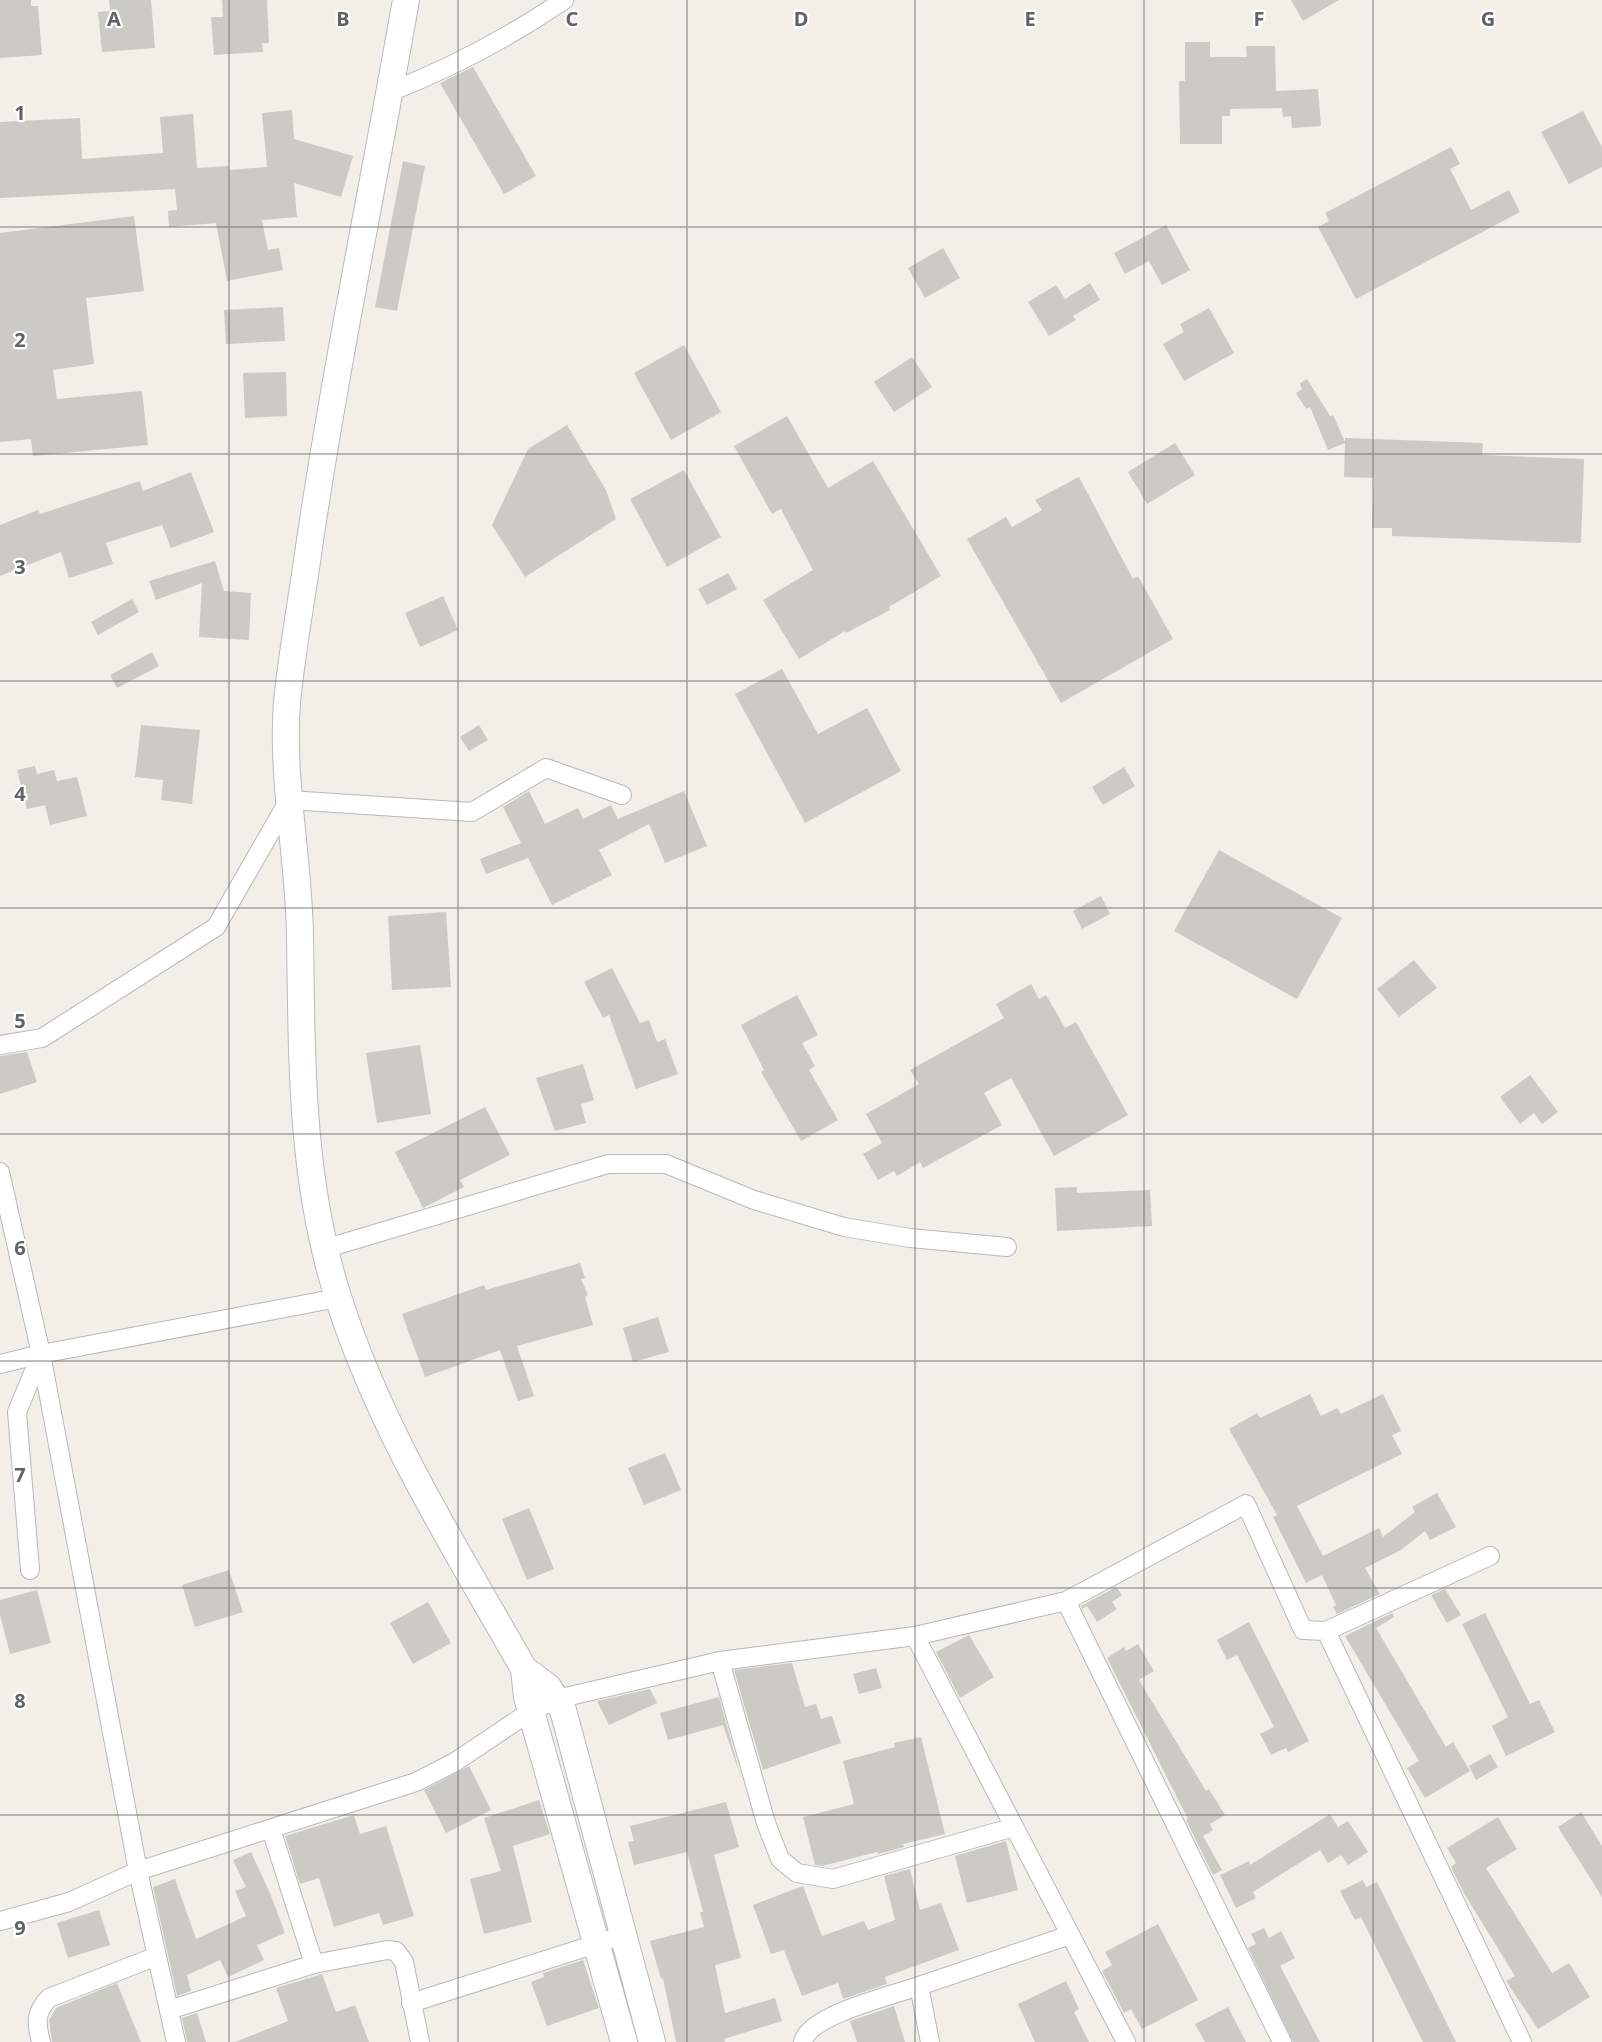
<svg xmlns="http://www.w3.org/2000/svg" width="1602" height="2042" font-family="'Noto Sans',sans-serif">
	<rect width="100%" height="100%" fill="#f1efe8"/>
	<path fill="#cccac5" d="M0,0H31V6H38L42,55L0,58Z
		M109,0H151L155,48L102,52L98,12L110,11Z
		M222,0H267L269,43H262L263,52L214,55L211,17H223Z
		M1291,0H1339L1303,21Z
		M1185,42H1210V57H1247L1246,46H1275L1276,91L1318,89L1321,126L1292,128L1291,116L1283,117L1282,108L1230,109V116H1222V144H1180L1179,81H1185Z
		M473,67L536,176L504,194L440,83Z
		M292,110L294,139L353,156L341,197L294,183L297,217L262,220L268,250L279,248L283,270L227,281L216,223L169,227L168,211L177,210L175,189L0,198V122L80,118L82,159L163,153L160,117L193,114L197,168L229,166V170L267,167L262,113Z
		M1583,111L1602,147V167L1569,184L1541,132Z
		M1451,147L1460,164L1450,169L1471,210L1509,190L1520,212L1356,299L1318,227L1329,221L1325,213Z
		M403,161L425,166L397,311L375,307Z
		M134,216L144,291L86,298L94,364L53,370L57,399L142,391L148,445L33,456L31,439L0,442V233Z
		M1166,225L1190,270L1162,285L1149,261L1125,274L1114,253Z
		M943,248L960,278L925,298L908,268Z
		M1090,283L1100,300L1073,316L1076,320L1049,336L1028,302L1056,285L1065,299Z
		M283,307L285,341L226,344L224,310Z
		M1209,308L1234,353L1184,381L1163,344L1184,332L1180,324Z
		M684,345L721,412L671,440L634,373Z
		M912,357L932,387L894,412L874,382Z
		M286,372L287,416L245,418L243,373Z
		M1307,379L1330,416L1333,415L1345,442V438L1483,443L1482,455L1584,459L1581,543L1392,536V528H1372L1374,478L1344,477L1345,443L1328,450L1310,407L1306,409L1296,393L1302,389L1300,383Z
		M787,416L828,488L873,461L941,576L889,607L890,610L846,633L845,631L799,659L763,600L813,570L781,509L772,514L734,446Z
		M567,425L606,490L616,519L525,577L492,525L528,449Z
		M1175,443L1195,475L1147,504L1128,472Z
		M684,470L721,537L667,567L630,499Z
		M191,472L214,532L171,548L162,525L106,543L113,564L69,578L61,552L0,576V525L38,510L40,514L140,481L143,491Z
		M1079,477L1133,579L1138,576L1173,639L1061,703L967,539L1006,517L1012,527L1042,510L1035,500Z
		M215,561L224,591L251,593L249,640L199,637L202,583L156,600L149,581Z
		M728,573L737,589L707,605L698,589Z
		M443,596L458,630L420,647L405,613Z
		M132,599L139,612L98,635L91,622Z
		M152,652L159,666L117,688L110,675Z
		M782,669L818,734L867,708L901,771L805,823L735,694Z
		M141,725L200,730L192,804L161,800L163,780L135,777Z
		M479,725L488,740L469,751L460,737Z
		M35,766L37,774L54,770L57,781L77,777L87,816L50,825L45,805L27,809L17,770Z
		M1124,767L1135,786L1103,805L1092,787Z
		M529,791L545,824L578,808L583,819L611,805L618,819L684,791L707,846L665,863L649,824L599,850L612,875L552,905L528,858L486,874L480,859L521,843L503,807Z
		M1219,850L1342,918L1297,999L1174,931Z
		M1101,896L1110,914L1082,929L1073,911Z
		M446,912L451,987L392,990L388,916Z
		M1414,960L1437,988L1399,1017L1377,989Z
		M612,968L640,1023L649,1020L657,1042L665,1039L678,1074L636,1089L609,1015L603,1018L584,982Z
		M1031,984L1039,999L1046,995L1065,1028L1076,1022L1128,1115L1054,1156L1011,1078L984,1093L1002,1125L923,1168L920,1162L897,1176L894,1171L878,1180L863,1154L882,1143L866,1114L919,1084L910,1070L1004,1018L996,1004Z
		M797,995L818,1035L802,1043L815,1066L809,1070L838,1120L801,1141L761,1072L764,1070L741,1025Z
		M420,1045L431,1114L377,1123L366,1053Z
		M27,1052L37,1082L0,1094V1056Z
		M583,1064L594,1100L581,1104L586,1123L555,1131L536,1078Z
		M1530,1075L1558,1112L1542,1124L1534,1113L1520,1124L1500,1097Z
		M485,1107L510,1155L460,1180L464,1187L423,1208L395,1152Z
		M1077,1187V1193L1150,1190L1152,1226L1057,1231L1055,1188Z
		M580,1263L585,1278L581,1279L588,1295L585,1297L593,1325L517,1346L534,1396L518,1401L500,1350L425,1377L402,1314L484,1285L486,1290Z
		M658,1317L669,1352L633,1362L623,1328Z
		M1310,1394L1321,1416L1337,1408L1341,1414L1383,1394L1401,1431L1392,1435L1402,1454L1297,1506L1323,1556L1379,1528L1383,1537L1415,1512L1412,1507L1437,1493L1456,1527L1430,1540L1425,1531L1401,1550L1365,1568L1380,1594L1337,1614L1333,1607L1336,1605L1322,1575L1306,1583L1273,1517L1277,1515L1229,1429L1257,1413L1260,1418Z
		M665,1453L681,1490L644,1505L628,1468Z
		M529,1508L554,1569L527,1580L502,1519Z
		M229,1570L243,1612L195,1627L182,1585Z
		M1116,1587L1122,1595L1112,1602L1117,1609L1097,1622L1087,1606L1082,1609L1081,1606Z
		M1445,1589L1461,1615L1447,1623L1431,1595Z
		M37,1590L51,1643L10,1654L0,1615V1600Z
		M428,1602L451,1643L413,1664L390,1623Z
		M1392,1613L1394,1617L1376,1628L1446,1747L1453,1742L1470,1771L1425,1798L1407,1768L1419,1761L1345,1636Z
		M1485,1613L1530,1704L1539,1700L1555,1732L1506,1756L1492,1726L1508,1717L1462,1624Z
		M1249,1622L1309,1741L1288,1752L1286,1748L1271,1755L1260,1734L1274,1727L1237,1655L1227,1660L1217,1640Z
		M969,1635L994,1677L960,1698L936,1652Z
		M1138,1644L1154,1671L1139,1680L1206,1791L1209,1789L1225,1815L1210,1824L1213,1830L1203,1836L1222,1870L1213,1875L1186,1820L1188,1819L1107,1658L1124,1647L1126,1651Z
		M792,1663L805,1707L816,1704L821,1719L832,1716L841,1743L763,1770L734,1670Z
		M876,1668L882,1688L859,1694L853,1674Z
		M650,1689L657,1703L609,1725L597,1701Z
		M719,1697L741,1777L723,1725L668,1740L660,1713Z
		M921,1737L945,1834L903,1844L904,1847L878,1854L877,1852L822,1866L815,1865L803,1817L854,1804L843,1761L895,1747L894,1743Z
		M1490,1754L1498,1767L1476,1780L1469,1766Z
		M469,1766L491,1810L446,1833L424,1790Z
		M539,1800L550,1834L513,1846L532,1922L484,1934L470,1879L501,1871L484,1818Z
		M726,1802L739,1847L714,1855L741,1958L715,1965L725,2013L775,1998L782,2021L724,2039L725,2042H676L663,1978L661,1979L650,1941L704,1927L700,1912H703L687,1852L634,1865L628,1842L634,1841L630,1826Z
		M1581,1812L1602,1846V1897L1558,1827Z
		M1330,1814L1338,1827L1348,1821L1368,1852L1348,1865L1341,1855L1328,1863L1320,1850L1253,1892L1256,1898L1236,1908L1220,1875L1249,1861L1250,1865Z
		M354,1815L360,1834L386,1826L414,1916L383,1925L379,1913L334,1927L319,1878L300,1884L285,1836Z
		M1498,1817L1517,1849L1486,1868L1552,1973L1569,1963L1590,1997L1538,2029L1506,1981L1515,1976L1465,1895L1451,1867L1456,1863L1447,1848Z
		M1006,1841L1018,1890L967,1903L955,1856Z
		M251,1852L270,1893L285,1933L257,1945L264,1960L228,1977L220,1960L187,1975L191,1991L177,1996L153,1887L175,1879L196,1939L246,1916L235,1891L246,1887L233,1860Z
		M910,1869L920,1910L941,1903L959,1950L885,1977L887,1984L843,1999L838,1983L802,1996L784,1950L771,1954L753,1905L803,1886L822,1936L864,1921L868,1930L895,1920L884,1876Z
		M1363,1880L1366,1887L1377,1882L1456,2042H1423L1361,1917L1355,1920L1340,1891Z
		M99,1910L110,1945L68,1958L57,1923Z
		M1158,1924L1198,2000L1142,2029L1131,2009L1124,2013L1102,1971L1112,1965L1105,1952Z
		M1264,1928L1269,1938L1281,1931L1295,1958L1280,1966L1320,2042H1293L1248,1948L1256,1944L1251,1934Z
		M583,1960L599,2008L547,2026L531,1982L544,1977L543,1973Z
		M322,1974L336,2012L355,2005L369,2042H235L288,2021L276,1988Z
		M1066,1981L1079,2009L1074,2012L1089,2042H1035L1018,2004Z
		M117,1983L141,2042H52L49,2020L56,2008Z
		M894,2006L905,2042H857L850,2021Z
		M1228,2007L1246,2042H1205L1195,2024Z
		M197,2013L206,2042H187L182,2018Z"/>
	<g fill="none" stroke-linecap="round" stroke-linejoin="round">
		<defs>
			<path id="street" d="M390,92C453,67 507,39 564,0
				M0,1045L42,1038L216,927L289,800L472,812L546,768L622,795
				M0,1172L41,1354L138,1871L176,2042
				M324,1249L608,1164H666L754,1200L844,1227L910,1238L1007,1247
				M0,1364L41,1354L338,1298
				M30,1570L17,1412L41,1354
				M1066,1601L1282,2042
				M1326,1631L1522,2042
				M915,1636L1066,1601L1246,1504L1303,1630L1326,1631L1490,1556
				M720,1661L766,1823L780,1859L797,1873L833,1879L1014,1827
				M0,1921L69,1902L138,1871L416,1782L455,1762L531,1711L557,1699L720,1661L915,1636L1126,2042
				M314,1964L387,1950L396,1951L404,1962L420,2042
				M411,2003L624,1935
				M169,2010L314,1964L271,1829
				M41,2042C36,2023 35,2012 49,1998L157,1956
				M803,2042C808,2015 894,1995 919,1986
				M930,2042L919,1986L1070,1935"/>
			<path id="secondary" d="M406,0C374,182 336,364 309,547C302,599 292,650 287,702C281,780 299,858 300,936C302,1060 300,1177 338,1297C380,1430 456,1549 524,1669L527,1697L624,2042
				M524,1669L548,1687L563,1710L652,2042"/>
		</defs>
		<use href="#street" stroke="#b5b8bc" stroke-width="20"/>
		<use href="#secondary" stroke="#b6babf" stroke-width="28"/>
		<use href="#street" stroke="#fff" stroke-width="18"/>
		<use href="#secondary" stroke="#fff" stroke-width="26"/>
	</g>
	<path fill="none" stroke="#5f6368" stroke-width="1.5" stroke-opacity="0.55" d="M229,0V2042M458,0V2042M687,0V2042M915,0V2042M1144,0V2042M1373,0V2042M0,227H1602M0,454H1602M0,681H1602M0,908H1602M0,1134H1602M0,1361H1602M0,1588H1602M0,1815H1602"/>
	<g font-size="20" text-anchor="middle" font-weight="bold" fill="#5f6368" stroke="#fff" stroke-width="4.5" stroke-linejoin="round" paint-order="stroke">
		<text x="114" y="26">A</text>
		<text x="343" y="26">B</text>
		<text x="572" y="26">C</text>
		<text x="801" y="26">D</text>
		<text x="1030" y="26">E</text>
		<text x="1259" y="26">F</text>
		<text x="1488" y="26">G</text>
		<text x="20" y="120">1</text>
		<text x="20" y="347">2</text>
		<text x="20" y="574">3</text>
		<text x="20" y="801">4</text>
		<text x="20" y="1028">5</text>
		<text x="20" y="1255">6</text>
		<text x="20" y="1482">7</text>
		<text x="20" y="1708">8</text>
		<text x="20" y="1935">9</text>
	</g>
</svg>
